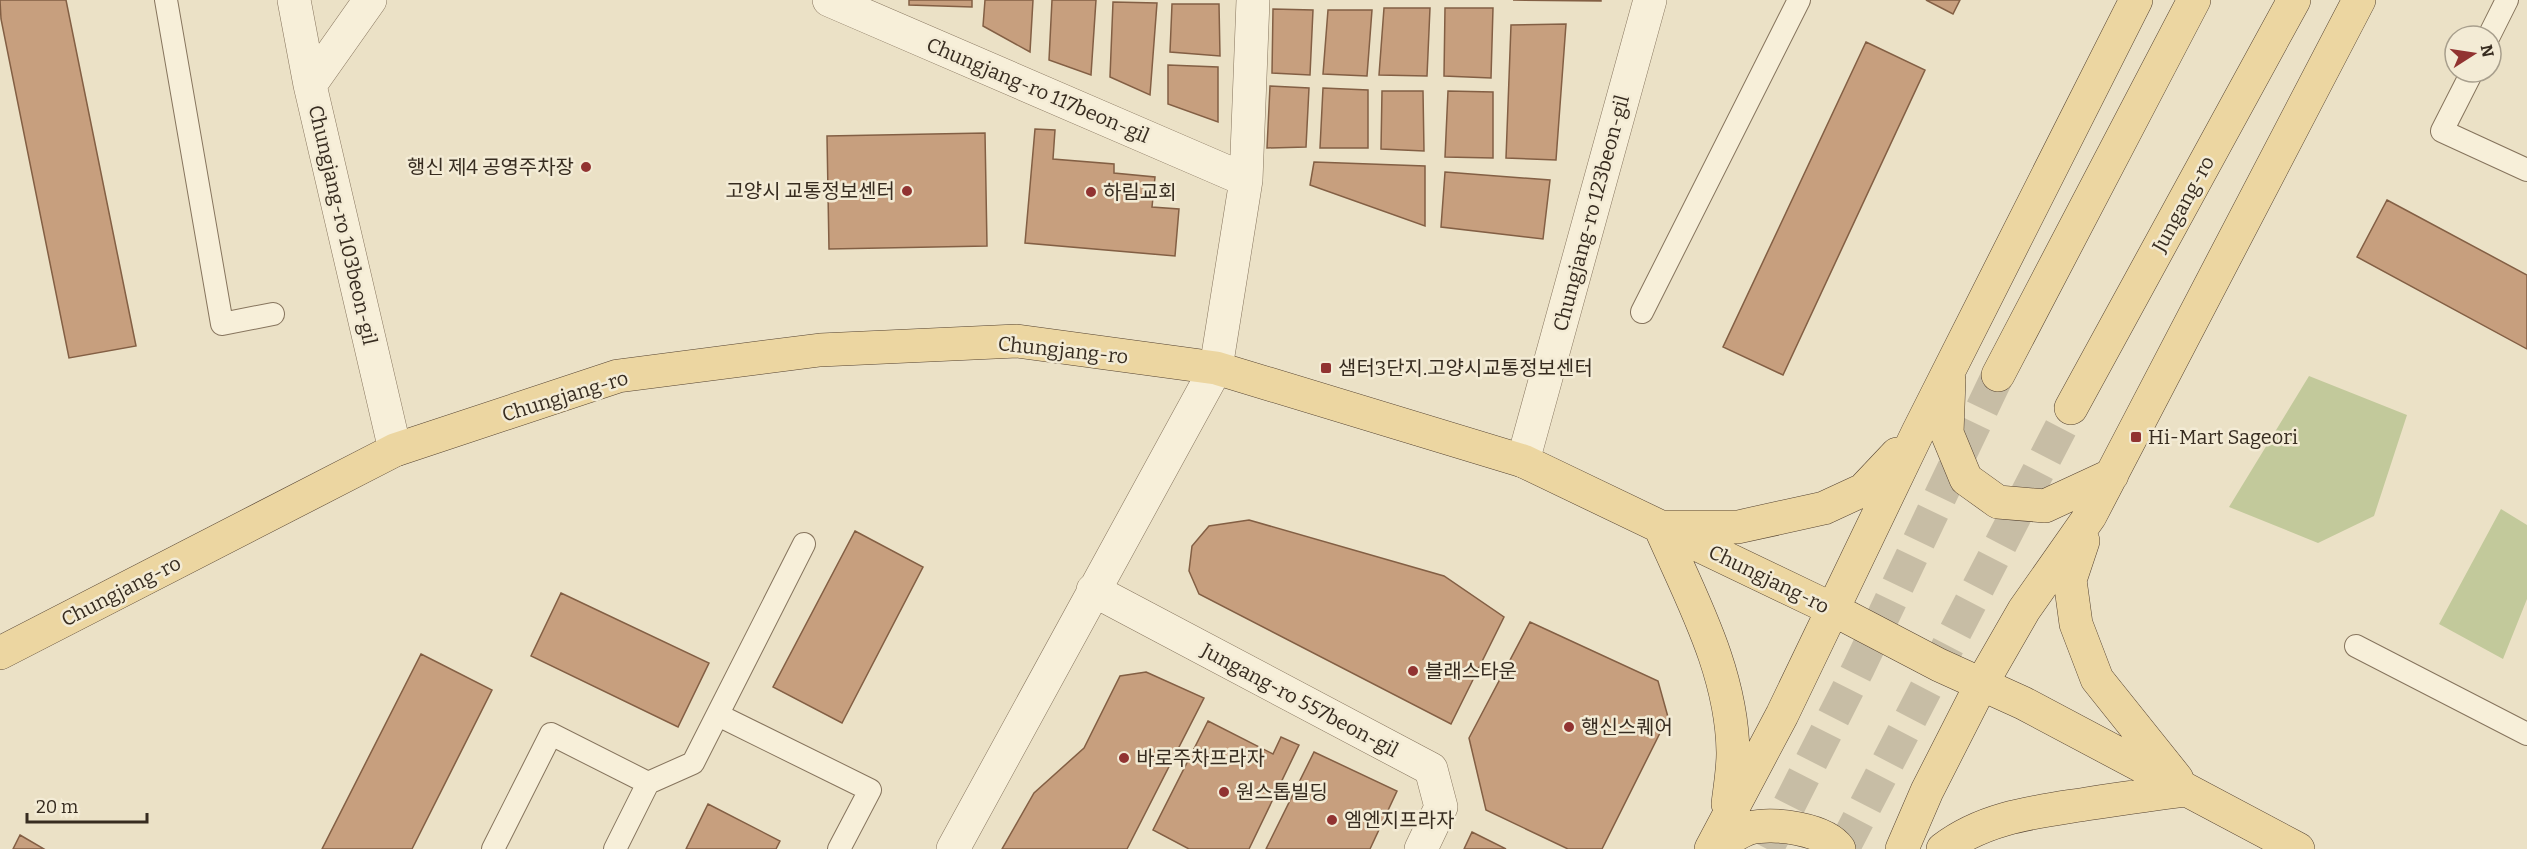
<svg xmlns="http://www.w3.org/2000/svg" width="2527" height="849" font-family="Bitter,'Noto Sans KR',serif">
	<rect width="100%" height="100%" fill="#ebe1c6"/>
	<path fill="#c2c99b" d="M2309,376L2407,415L2374,516L2318,543L2229,507Z
		M2501,509L2527,525V599L2503,659L2439,624Z"/>
	<path fill="#c79f7e" stroke="#835f44" stroke-width="1.5" d="M0,0H66L136,346L69,358L1,19Z
		M909,0H972V7L909,5Z
		M985,0H1033L1030,52L983,26Z
		M1052,0H1096L1091,75L1049,60Z
		M1513,0H1601V1Z
		M1926,0H1960L1953,14Z
		M1113,2L1157,3L1150,95L1110,77Z
		M1172,4H1219L1220,56L1170,52Z
		M1384,8H1430L1427,76L1379,75Z
		M1445,8H1493L1491,78L1444,76Z
		M1273,9L1313,10L1310,75L1272,73Z
		M1328,10H1372L1367,76L1323,74Z
		M1566,24L1556,160L1506,158L1511,25Z
		M1866,42L1925,70L1783,375L1723,347Z
		M1168,65L1218,67V122L1168,104Z
		M1270,86L1309,88L1306,147L1267,148Z
		M1323,88L1368,90V148H1320Z
		M1382,91H1423L1424,151L1381,149Z
		M1448,91L1493,92V158L1445,157Z
		M1035,129L1055,130L1053,159L1114,164V173L1155,177L1152,207L1179,209L1175,256L1025,243Z
		M985,133L987,246L829,249L827,136Z
		M1314,162L1425,166V226L1310,185Z
		M1445,172L1550,180L1543,239L1441,227Z
		M2387,200L2527,275V349L2357,257Z
		M1249,520L1444,576L1504,617L1451,724L1199,594L1189,571L1192,546L1209,526Z
		M855,531L923,567L842,723L773,687Z
		M561,593L709,663L678,727L531,656Z
		M1530,622L1658,681L1668,717L1602,849H1568L1486,810L1469,738Z
		M421,654L492,690L412,849H322Z
		M1146,672L1204,698L1127,849H1002L1034,793L1084,748L1120,676Z
		M1208,721L1273,754L1281,737L1299,745L1249,849H1189L1153,830Z
		M1314,752L1397,791L1370,849H1266Z
		M708,804L780,841L776,849H686Z
		M1472,832L1506,849H1464Z
		M20,835L44,849H13Z"/>
	<g fill="none" stroke-linecap="round" stroke-linejoin="round">
		<path stroke="#c7bda5" stroke-width="33" stroke-dasharray="33 16" stroke-linecap="butt" d="M1767,849L1859,667L1998,375
			M1843,849L2071,408"/>
		<defs>
			<path id="service" d="M166,0L222,324L273,314
				M2489,36L2507,0
				M2472,72L2442,131L2527,170
				M1642,312L1799,0
				M2356,646L2527,734
				M718,715L870,790L839,849
				M493,849L551,734L648,783
				M615,849L648,783L693,763L804,544"/>
			<path id="minor" d="M294,0L310,85L395,450
				M829,0L1246,180
				M310,85L370,0
				M1523,461L1650,0
				M1093,590L1431,769L1441,807L1421,849
				M953,849L1216,368L1246,180L1253,0"/>
			<path id="primary" d="M1998,375L2194,0
				M1949,380L1947,433L1966,479L1998,502L2045,506L2112,475
				M2071,408L2294,0
				M2083,541L2070,580L2076,624L2097,679L2177,779
				M0,653L395,450L618,376L820,350L1017,341L1216,368L1523,461L1832,609L1939,665L2023,703L2298,849
				M1728,804C1730,787 1733,770 1733,753C1732,672 1692,600 1660,527H1738L1824,508L1863,490L1897,454
				M1711,849L1782,715L1918,432L2136,0
				M1712,849C1724,843 1737,832 1750,828C1773,822 1825,829 1839,849
				M1902,849L1927,791L1982,683L2024,610L2090,516L2359,0
				M1943,849C1985,817 2035,812 2086,804C2119,799 2152,794 2186,790"/>
		</defs>
		<use href="#service" stroke="#86745d" stroke-width="24"/>
		<use href="#minor" stroke="#86745d" stroke-width="34"/>
		<use href="#primary" stroke="#544231" stroke-width="34"/>
		<use href="#service" stroke="#f7efd9" stroke-width="22"/>
		<use href="#minor" stroke="#f7efd9" stroke-width="33"/>
		<use href="#primary" stroke="#ecd6a1" stroke-width="33"/>
	</g>
	<g fill="#913331" stroke="#f3ebd5" stroke-width="2">
		<circle cx="586" cy="167" r="6"/>
		<circle cx="907" cy="191" r="6"/>
		<circle cx="1091" cy="192" r="6"/>
		<rect x="1320" y="362" width="12" height="12" rx="3"/>
		<rect x="2130" y="431" width="12" height="12" rx="3"/>
		<circle cx="1413" cy="671" r="6"/>
		<circle cx="1569" cy="727" r="6"/>
		<circle cx="1124" cy="758" r="6"/>
		<circle cx="1224" cy="792" r="6"/>
		<circle cx="1332" cy="820" r="6"/>
	</g>
	<g text-anchor="middle" dominant-baseline="central" stroke-width="5" stroke-linejoin="round" paint-order="stroke">
		<g font-size="20" fill="#372c20" stroke="#f3ebd5">
			<text transform="translate(1038 90) rotate(23)">Chungjang-ro 117beon-gil</text>
			<text transform="translate(2183 204) rotate(-61)">Jungang-ro</text>
			<text transform="translate(1591 213) rotate(-75)">Chungjang-ro 123beon-gil</text>
			<text transform="translate(343 225) rotate(77)">Chungjang-ro 103beon-gil</text>
			<text transform="translate(1063 350) rotate(6)">Chungjang-ro</text>
			<text transform="translate(565 396) rotate(-17)">Chungjang-ro</text>
			<text transform="translate(1769 579) rotate(26)">Chungjang-ro</text>
			<text transform="translate(121 591) rotate(-27)">Chungjang-ro</text>
			<text transform="translate(1300 700) rotate(28)">Jungang-ro 557beon-gil</text>
		</g>
		<g font-size="20" fill="#372c20" stroke="#f3ebd5" text-anchor="start">
			<text x="574" y="167" text-anchor="end">행신 제4 공영주차장</text>
			<text x="895" y="191" text-anchor="end">고양시 교통정보센터</text>
			<text x="1103" y="192">하림교회</text>
			<text x="1338" y="368">샘터3단지.고양시교통정보센터</text>
			<text x="2148" y="437">Hi-Mart Sageori</text>
			<text x="1425" y="671">블래스타운</text>
			<text x="1581" y="727">행신스퀘어</text>
			<text x="1136" y="758">바로주차프라자</text>
			<text x="1236" y="792">원스톱빌딩</text>
			<text x="1344" y="820">엠엔지프라자</text>
		</g>
	</g>
	<g transform="translate(2473 54) rotate(78)"><circle r="28" fill="#f3ebd5" stroke="#a89f8d" stroke-width="1.5"/>
	<path d="M0-4.5L10 22L0 15L-10 22Z" fill="#913331"/>
	<text y="-9" font-size="16" font-weight="bold" text-anchor="middle" fill="#372c20">N</text>
	</g>
	<path d="M27 813v9h120v-9" fill="none" stroke="#372c20" stroke-width="3"/>
	<text x="36" y="813" font-size="18" fill="#372c20" stroke="#f3ebd5" stroke-width="4.5" paint-order="stroke">20 m</text>
</svg>
